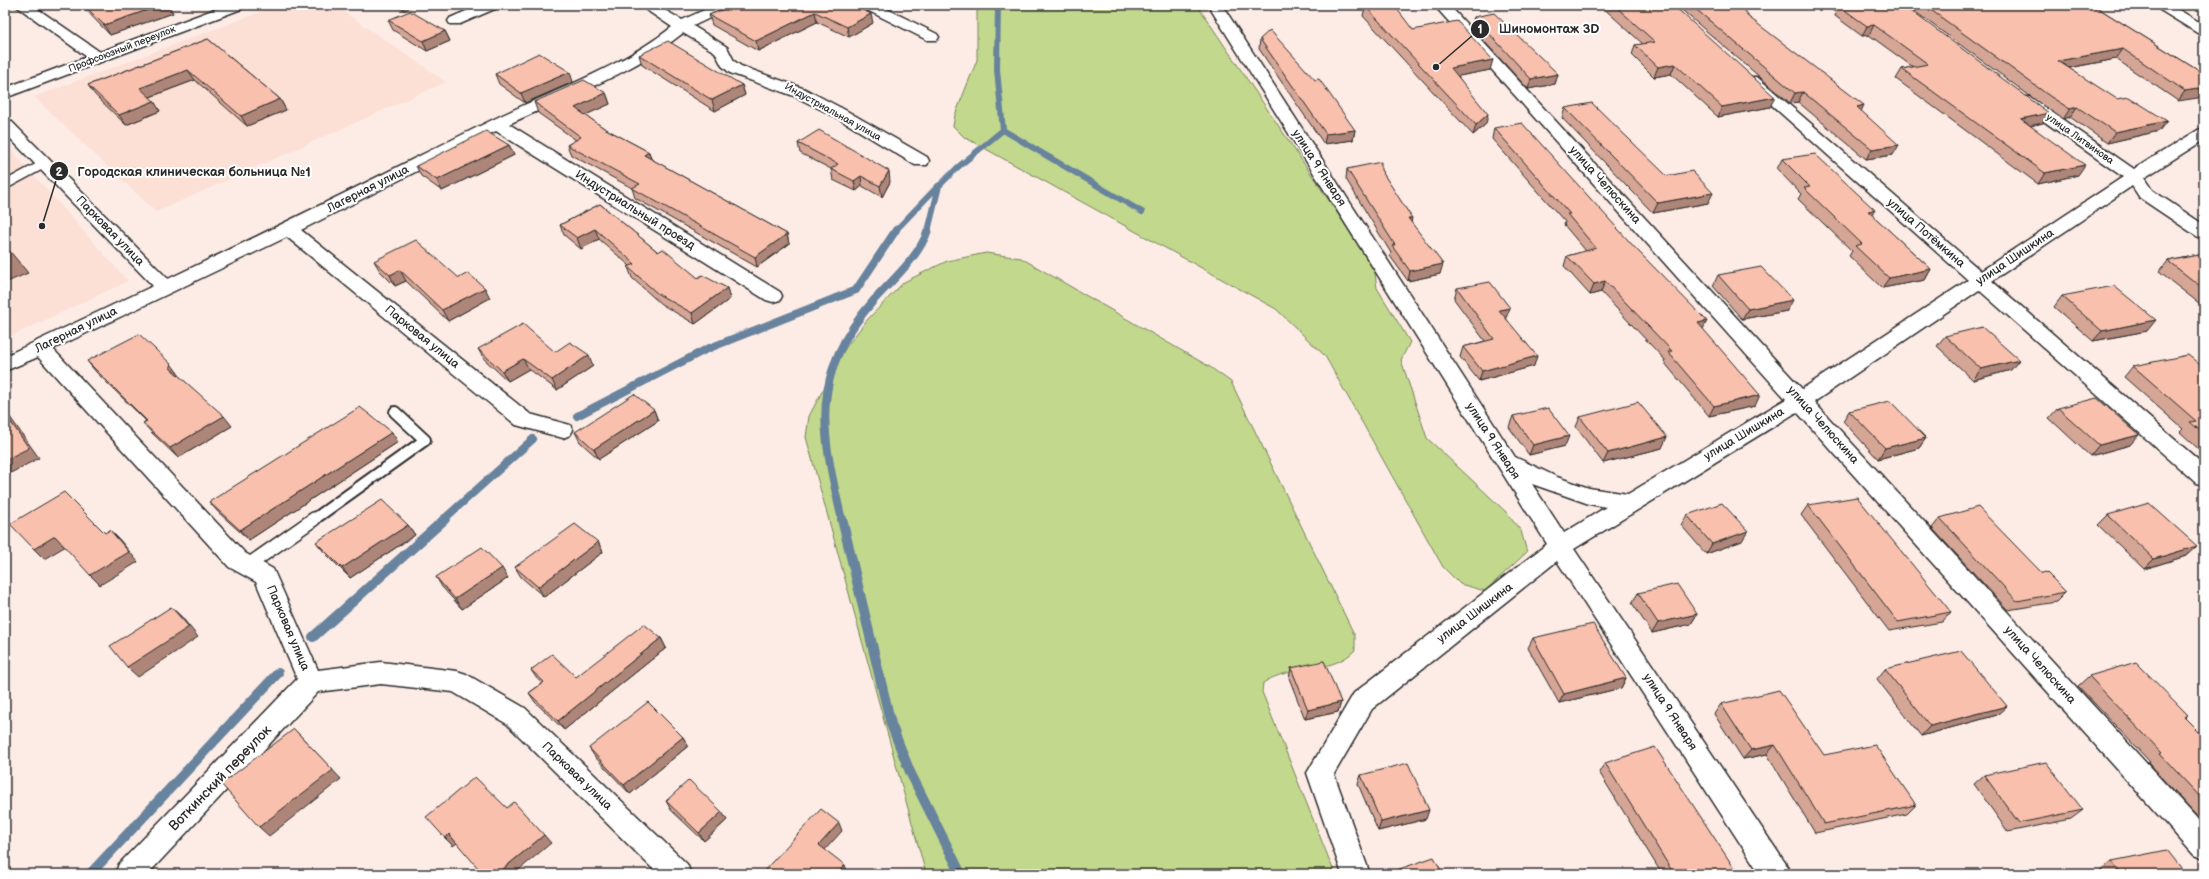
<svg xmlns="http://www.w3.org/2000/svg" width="2209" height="879" font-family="'Balsamiq Sans',sans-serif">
	<rect width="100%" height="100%" fill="#fdece6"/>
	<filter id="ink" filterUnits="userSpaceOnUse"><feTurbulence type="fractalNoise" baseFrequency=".025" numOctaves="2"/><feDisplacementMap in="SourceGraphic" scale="8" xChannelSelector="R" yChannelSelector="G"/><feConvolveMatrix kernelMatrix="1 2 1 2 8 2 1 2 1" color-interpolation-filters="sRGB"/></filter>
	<g filter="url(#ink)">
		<path fill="#fcdfd5" d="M279,5H334L446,82L156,212L34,97Z
			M5,143L128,281L5,339Z"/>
		<path fill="#c2d88d" stroke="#76825c" d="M977,5H1197L1363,251L1375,273L1377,288L1410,342L1401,360L1427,438L1505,511L1521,531L1527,552L1485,591L1460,584L1443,567L1325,356L1276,309L964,137L953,126L955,115L977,60Z
			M986,253L1021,258L1210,367L1231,382L1355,636V650C1332,675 1290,664 1263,683L1262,692L1335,874H926L806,437L809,416L846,347L867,320L904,282L947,261Z"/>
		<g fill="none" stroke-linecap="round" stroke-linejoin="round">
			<path stroke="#67839d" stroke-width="6" d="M1003,130L1142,212
				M895,231L938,186
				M928,231L939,186L958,167L1003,130L997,70L998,5"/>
			<path stroke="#67839d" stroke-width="8" d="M577,416L707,349L856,290L896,230
				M443,520L533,439
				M842,520C821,431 809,374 874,300C893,279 919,257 928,230"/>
			<path stroke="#67839d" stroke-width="10" d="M842,519L891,724L910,772L961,874
				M313,637L445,519
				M90,874L278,673"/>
			<defs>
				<path id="lane-far2" d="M5,185L44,164"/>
				<path id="lane-far1" d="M313,520L425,440L395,412"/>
				<path id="lane" d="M247,566L314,519"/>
				<path id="street" d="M15,5H32L100,52L226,5H246L244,8L5,98V88L87,57Z
					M480,5H499L497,8L460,24H450L448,21L450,18Z
					M639,5H656L682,20L715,5H733L731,8L693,26L727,47L734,61L741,66L805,89L847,111L927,157L929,161L927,165H915L836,117L794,96L730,73L722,66L715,52L683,33C632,74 567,97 509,124L780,292L782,296L780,300L773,302L766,300L496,131L301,230L530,414L570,425L573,430L570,435L563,438L516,425L287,237L53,349L245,553L273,569L318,670L381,662L457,671L466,674L525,708L687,864L691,874H658L507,724L453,692L381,684L318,692L148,874H115L119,864L297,679L256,582L229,567L38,357L5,371V356L153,286L5,133V119L11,121L168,279C276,228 383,174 490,121C551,91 619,69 672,27Z
					M861,5H879L937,34L939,37L937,40H927L863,8Z
					M1208,5H1222L1515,457L1557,477L1589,488L1628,494L1786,399L1434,5H1449L1802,389L1968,280L1747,83L1744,80L1747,77H1757L1981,271L2123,177L2018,103L2016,100L2018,97H2030L2134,169L2198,130L2204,128V140L2144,178L2152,190L2204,225V239L2198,237L2140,198L2132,186L1992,281L2204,465V485L2196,483L1979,290L1814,402L2204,826V859L2194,855L1797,412L1574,549L1786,864L1790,874H1760L1557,561L1372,709L1334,774L1370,874H1342L1307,773L1354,693L1547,544ZM1532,484L1589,504L1606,507L1564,533Z"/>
				<path id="secondary" d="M2152,5H2171L2204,25V36L2199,34Z"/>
			</defs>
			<use href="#lane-far2" stroke="#2b2b2b" stroke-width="11"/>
			<use href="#lane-far1" stroke="#2b2b2b" stroke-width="14"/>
			<use href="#lane" stroke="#2b2b2b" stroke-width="16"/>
			<use href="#street" stroke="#2b2b2b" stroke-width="3"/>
			<use href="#secondary" stroke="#2b2b2b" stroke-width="3"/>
			<use href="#lane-far2" stroke="#fff" stroke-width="8"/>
			<use href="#lane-far1" stroke="#fff" stroke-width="10"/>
			<use href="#lane" stroke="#fff" stroke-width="13"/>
			<use href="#street" fill="#fff" fill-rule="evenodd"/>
			<use href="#secondary" fill="#fff" fill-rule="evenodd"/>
		</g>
		<path fill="#d5a595" stroke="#2b2b2b" d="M81,5H168L173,13L110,35Z
			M394,5H415L404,10Z
			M699,5H712L705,8Z
			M717,5H852L873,23L849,37L817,22L758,51L712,25L709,15L718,11Z
			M1600,5H1673L1770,107L1718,117L1671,74L1654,77L1632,55L1635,45L1643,44Z
			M1676,5H1737L1748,17L1861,111L1893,155L1866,159L1798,102L1790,103Z
			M1826,5H1903L2043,123L2030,126L2078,175L2038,184L1896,79L1902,69L1913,67L1869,35L1862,36L1835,16L1836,13Z
			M1906,5H2093L2204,74L2178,101L2116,59L2069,68L2159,131L2107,143L2070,117L2063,119L2045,107Z
			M1365,6L1413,30L1490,70L1458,76L1486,124L1473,135L1363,16Z
			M1474,17L1558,74L1555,84L1528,89L1471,27Z
			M388,20L445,31L450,41L427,51L393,30Z
			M208,39L280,99L286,110L247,126L195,80L150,97L160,111L126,125L95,95L88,85Z
			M1260,39L1355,130L1353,140L1324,144L1259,49Z
			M639,55L742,85L745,95L715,111L642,65Z
			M495,74L573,82L525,103L499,84Z
			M606,93L610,104L585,115L604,128L649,152L651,159L787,234L789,244L757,267L635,198L632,188L571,155L567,145L576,140L538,113L534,102Z
			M1565,108L1667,176L1708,203L1653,213L1562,118Z
			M1494,128L1703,330L1755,406L1709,416L1664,362L1665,360L1601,292L1590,295L1564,266L1567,256L1586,251L1564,225L1565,222L1492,139Z
			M798,143L890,182L882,197L862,186L856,191L833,180L831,169L800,153Z
			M509,145L514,155L442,191L421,176L416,166Z
			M1782,159L1872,215L1931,269L1925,280L1882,288L1849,256L1852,251L1798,199L1801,194L1777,169Z
			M1347,169L1381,170L1440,274L1408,281L1390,256L1391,253L1346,179Z
			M600,204L658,252L698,278L727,288L730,299L695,324L661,304L632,278L628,267L630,266L599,239L581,249L564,235L560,225Z
			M2204,254V307L2159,272L2168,261Z
			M374,261L459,278L490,298L448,321L406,281L395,286L380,271Z
			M1718,275L1787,311L1742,319L1713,286Z
			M1457,288L1506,318L1534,366L1479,381L1460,357L1463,347L1485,341L1454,299Z
			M2062,296L2147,331L2093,341L2054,307Z
			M1945,336L2011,370L1973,380L1937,346Z
			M478,349L555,352L593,366L557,390L529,369L508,381L484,359Z
			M87,361L180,376H179L232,426L178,458L152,433L143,423L146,421L96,372Z
			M2133,366L2204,368V454L2180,432L2183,429L2124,377Z
			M2058,408L2130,445L2090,456L2049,418Z
			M654,410L658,421L599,459L580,442L575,432Z
			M1849,411L1926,438L1919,448L1878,459L1843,421Z
			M1513,416L1565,446L1529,455L1509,427Z
			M1580,417L1662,448L1603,463L1576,427Z
			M398,442L249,540L218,512L209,502Z
			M1808,505L1951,612L1942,622L1889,631L1801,515Z
			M1687,515L1742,541L1706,554L1681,525Z
			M2108,515L2186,556L2144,569L2098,525Z
			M1940,518L2042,573L2066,592L2056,602L2008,610L1932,528Z
			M408,525L415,535L350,578L324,552L316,542Z
			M598,542L603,552L544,597L521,577L515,567Z
			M436,577L508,578L462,609L442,587Z
			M1638,593L1697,614L1691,624L1652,633L1632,603Z
			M661,638L666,648L564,730L535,702L529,693L542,683L537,679L531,670L576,677Z
			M1533,638L1626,678L1621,688L1559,703L1528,648Z
			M1291,668L1341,702L1338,712L1305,719L1289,678Z
			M1885,669L1997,715L1921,736L1877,679Z
			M2089,676L2188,715L2185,718L2204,737V822L2203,823L2148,763L2150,762L2078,686Z
			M1721,704L1824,755L1916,805L1907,814L1815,833L1767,754L1743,759L1714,714Z
			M683,737L688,746L630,794L595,757L589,748Z
			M1605,763L1738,874H1662L1599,772Z
			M1361,775L1426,819L1378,831L1358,784Z
			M1984,775L2083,810L2071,819L2008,832L1974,784Z
			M666,801L727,820L704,841L671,810Z
			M2112,861L2186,874H2103L2100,870Z"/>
		<path fill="#ae8679" stroke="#2b2b2b" d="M162,5H168L173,13L110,35L104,25Z
			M401,5H415L404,10Z
			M704,5H712L705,8Z
			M815,12L817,22L758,51L756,41Z
			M871,14L873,23L849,37L847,27Z
			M1874,25L1869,35L1862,36L1867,26Z
			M445,31L450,41L427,51L423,41Z
			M2123,49L2116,59L2052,71L2058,61Z
			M1493,60L1490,70L1449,78L1451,68Z
			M1675,64L1671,74L1654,77L1658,67Z
			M188,70L195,80L147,98L140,88Z
			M570,72L573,82L525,103L521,93Z
			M1558,74L1555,84L1528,89L1531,79Z
			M742,85L745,95L715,111L712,100Z
			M2204,88V97L2178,101L2185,91Z
			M1803,92L1798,102L1790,103L1795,93Z
			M606,93L610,104L579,118L575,108Z
			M1775,97L1770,107L1718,117L1722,107Z
			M280,99L286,110L247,126L241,116Z
			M154,101L160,111L126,125L119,115Z
			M1864,105L1859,116L1857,107Z
			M2077,107L2070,117L2063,119L2070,109Z
			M2049,113L2043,123L2014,129L2021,119Z
			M1488,114L1486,124L1473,135L1476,125Z
			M2167,121L2159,131L2107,143L2115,132Z
			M1355,130L1353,140L1324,144L1326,134Z
			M509,145L514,155L442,191L437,180Z
			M1899,145L1893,155L1866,159L1872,149Z
			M649,152L652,162L644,155Z
			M2085,165L2078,175L2038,184L2045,173Z
			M889,171L890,182L882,197L880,186Z
			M861,176L862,186L856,191L854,181Z
			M1713,193L1708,203L1653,213L1658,203Z
			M1875,210L1869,220L1868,211Z
			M1408,218H1412L1410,228Z
			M595,229L599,239L581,249L577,238Z
			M787,234L789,244L757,267L755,257Z
			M8,249L28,273L5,283V251Z
			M1443,264L1440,274L1408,281L1410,271Z
			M1931,269L1925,280L1882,288L1889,278Z
			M400,270L406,281L395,286L390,275Z
			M1605,281L1601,292L1590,295L1594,284Z
			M485,288L490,298L448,321L442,310Z
			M727,288L730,299L695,324L692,313Z
			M1793,300L1787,311L1742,319L1748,309Z
			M1510,308L1506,318L1496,320L1499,310Z
			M2156,320L2147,331L2093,341L2102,331Z
			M1707,321L1702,331L1698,323Z
			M589,355L593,366L557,390L552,380Z
			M1537,356L1534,366L1479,381L1482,371Z
			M523,359L529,369L508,381L502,371Z
			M2019,360L2011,370L1973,380L1981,369Z
			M172,365L180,376L177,377L169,367Z
			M1760,395L1755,406L1709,416L1714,406Z
			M5,410L39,458L5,476Z
			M654,410L658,421L599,459L594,449Z
			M224,416L232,426L178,458L170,448Z
			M392,432L398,442L249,540L240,530Z
			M2139,435L2130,445L2090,456L2099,445Z
			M1569,436L1565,446L1529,455L1533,445Z
			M1667,437L1662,448L1603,463L1608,453Z
			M1926,438L1919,448L1878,459L1885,448Z
			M408,525L415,535L350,578L342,568Z
			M110,530L120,540L138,562L100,585L90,575Z
			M1748,531L1742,541L1706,554L1712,544Z
			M55,536L66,546L44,559L34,549Z
			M598,542L603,552L544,597L538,587Z
			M2197,546L2186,556L2144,569L2154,559Z
			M502,568L508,578L462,609L455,599Z
			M171,607L181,616L198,637L138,677L127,667Z
			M1697,614L1691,624L1652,633L1658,623Z
			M661,638L666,648L564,730L558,721Z
			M1626,678L1621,688L1559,703L1564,694Z
			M1341,702L1338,712L1305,719L1308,710Z
			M2007,706L1997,715L1921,736L1930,726Z
			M294,729L341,779L269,836L259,827Z
			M683,737L688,746L630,794L624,785Z
			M1775,745L1767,754L1743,759L1751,750Z
			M1429,810L1426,819L1378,831L1381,822Z
			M722,812L727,820L704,841L699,833Z
			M839,823L842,831L822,853L819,845Z
			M449,834L457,843L453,846L445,838Z
			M544,835L551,843L514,874H497Z
			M845,865L848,873L847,874H837Z"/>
		<path fill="#f8c0ad" stroke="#2b2b2b" d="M84,5H162L104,25Z
			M717,5H852L871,14L847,27L815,12L756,41L709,15L724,9Z
			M1372,5H1394L1413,30L1457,21L1493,60L1451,68L1488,114L1476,125L1365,6Z
			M1614,5H1673L1775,97L1722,107L1675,64L1658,67L1635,45L1655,42Z
			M1691,5H1737L1749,15H1746L1864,105L1857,107L1899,145L1872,149L1803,92L1795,93Z
			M1844,5H1903L2049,113L2021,119L2085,165L2045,173L1902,69L1928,64L1874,25L1867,26L1839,6Z
			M1924,5H2093L2204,74V77H2201L2204,79V88L2185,91L2123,49L2058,61L2117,99L2129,97L2167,121L2115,132L2077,107L2070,109L2051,97Z
			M410,11L445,31L423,41L388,20Z
			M1494,13L1558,74L1531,79L1474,17Z
			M1270,30L1315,80L1319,79L1355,130L1326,134L1260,39Z
			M208,39L280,99L241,116L188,70L140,88L154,101L119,115L88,85Z
			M668,41L742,85L712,100L639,55Z
			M539,53L570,72L521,93L495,74Z
			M584,80L606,93L575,108L604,128L649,152L644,155L787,234L755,257L632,188L640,184L567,145L581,137L534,102Z
			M1592,103L1667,176L1692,171L1713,193L1658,203L1565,108Z
			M1522,123L1637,250L1707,321L1698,323L1760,395L1714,406L1668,352L1672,351L1605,281L1594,284L1567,256L1596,248L1567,214H1570L1494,128Z
			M819,130L889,171L880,186L861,176L854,181L831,169L838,164L798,143Z
			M486,131L509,145L437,180L416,166Z
			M1815,154L1875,210L1868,211L1931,269L1889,278L1855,246L1862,244L1804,188L1810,187L1782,159Z
			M1381,162V170L1412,218H1408L1443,264L1410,271L1392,246L1395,245L1347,169Z
			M600,204L658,252L663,249L698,278L702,275L727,288L692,313L658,294L628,267L635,264L595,229L577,238L560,225Z
			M416,240L459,278L468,273L485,288L442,310L400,270L390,275L374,261Z
			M5,246L8,249L5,251Z
			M2204,254V289L2168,261Z
			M1761,267L1793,300L1748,309L1718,275Z
			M1490,282L1510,308L1499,310L1537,356L1482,371L1463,347L1494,339L1457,288Z
			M2114,286L2156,320L2102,331L2062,296Z
			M523,324L555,352L570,342L589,355L552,380L523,359L502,371L478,349Z
			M1982,327L2019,360L1981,369L1945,336Z
			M139,334L172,365L169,367L224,416L170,448L143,423L147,421L87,361Z
			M2188,355L2204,368V434L2190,422L2196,421L2133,366Z
			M634,394L654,410L594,449L575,432Z
			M2097,398L2139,435L2099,445L2058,408Z
			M1890,401L1926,438L1885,448L1849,411Z
			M1638,402L1667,437L1608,453L1580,417Z
			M360,407L392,432L240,530L209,502Z
			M1548,408L1569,436L1533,445L1513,416Z
			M5,414L29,448L5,460Z
			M64,492L105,533L110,530L129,552L90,575L55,536L34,549L10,524Z
			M1857,497L1951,612L1898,622L1808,505Z
			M382,500L408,525L342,568L316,542Z
			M1722,503L1748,531L1712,544L1687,515Z
			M2149,503L2197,546L2154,559L2108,515Z
			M1978,507L2042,573L2046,572L2066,592L2017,601L1940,518Z
			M575,524L598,542L538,587L515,567Z
			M482,547L502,568L455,599L436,577Z
			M1677,584L1697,614L1658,623L1638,593Z
			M171,607L189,627L127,667L110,646Z
			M644,624L661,638L558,721L529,693L544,682L531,670L552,654L576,677Z
			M1593,624L1626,678L1564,694L1533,638Z
			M1961,651L2007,706L1930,726L1885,669Z
			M1324,661L1341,702L1308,710L1291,668Z
			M2136,662L2188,715L2184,717L2204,737V801L2160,754L2162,753L2089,676Z
			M1779,690L1824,755L1875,745L1916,805L1824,824L1775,745L1751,750L1721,704Z
			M648,702L683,737L624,785L589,748Z
			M294,729L333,770L259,827L221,784Z
			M1655,747L1738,874H1674L1605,763Z
			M2046,762L2083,810L2019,823L1984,775Z
			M1408,763L1429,810L1381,822L1361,775Z
			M475,777L507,808L514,802L544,835L497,874H483L449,834L445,838L426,817Z
			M689,780L722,812L699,833L666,801Z
			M821,809L839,823L819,845L845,865L837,874H761Z
			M2167,850L2186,874H2122L2112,861Z
			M1434,857L1443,874H1385Z
			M10,870L14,874H5Z"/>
	</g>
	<g text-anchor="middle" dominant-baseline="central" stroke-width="4" stroke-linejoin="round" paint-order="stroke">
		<g font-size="10" fill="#2b2b2b" stroke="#fff">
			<text transform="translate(122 49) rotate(-21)">Профсоюзный переулок</text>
			<text transform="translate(833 112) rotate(29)">Индустриальная улица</text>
			<text transform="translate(2080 139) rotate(35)">улица Литвинова</text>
		</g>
		<g font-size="12" fill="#2b2b2b" stroke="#fff">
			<text transform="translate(1319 168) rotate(57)">улица 9 Января</text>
			<text transform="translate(1605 185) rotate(48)">улица Челюскина</text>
			<text transform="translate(368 189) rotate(-27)">Лагерная улица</text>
			<text transform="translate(635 210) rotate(32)">Индустриальный проезд</text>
			<text transform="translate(110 231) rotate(46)">Парковая улица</text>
			<text transform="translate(1926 233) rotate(41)">улица Потёмкина</text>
			<text transform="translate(2015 257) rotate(-34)">улица Шишкина</text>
			<text transform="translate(76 330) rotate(-26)">Лагерная улица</text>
			<text transform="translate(422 337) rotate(39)">Парковая улица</text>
			<text transform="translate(1823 425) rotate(48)">улица Челюскина</text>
			<text transform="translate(1744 434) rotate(-31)">улица Шишкина</text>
			<text transform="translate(1493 441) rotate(57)">улица 9 Января</text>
			<text transform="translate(1475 613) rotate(-37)">улица Шишкина</text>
			<text transform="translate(288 628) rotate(67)">Парковая улица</text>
			<text transform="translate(2040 665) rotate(48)">улица Челюскина</text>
			<text transform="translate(1670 712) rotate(57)">улица 9 Января</text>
			<text transform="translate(577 776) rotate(44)">Парковая улица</text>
		</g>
		<g font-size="14" fill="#2b2b2b" stroke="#fff">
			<text transform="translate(220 778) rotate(-46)">Воткинский переулок</text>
		</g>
	</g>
	<path fill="none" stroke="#2b2b2b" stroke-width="1.5" d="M1436 67L1480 29M42 226L59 171"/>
	<g fill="#2b2b2b" stroke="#fff" stroke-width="1.5">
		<circle cx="1436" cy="67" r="4"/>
		<circle cx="42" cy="226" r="4"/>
		<circle cx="1480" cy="29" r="10"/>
		<circle cx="59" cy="171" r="10"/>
	</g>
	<g font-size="12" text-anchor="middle" font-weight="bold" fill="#fff">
		<text x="1480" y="33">1</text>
		<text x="59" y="176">2</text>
	</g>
	<g font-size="13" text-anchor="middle" font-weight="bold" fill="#2b2b2b" stroke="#fff" stroke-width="4" stroke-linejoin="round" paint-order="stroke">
		<text x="1549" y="33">Шиномонтаж 3D</text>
		<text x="194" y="176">Городская клиническая больница №1</text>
	</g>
	<rect width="2209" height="879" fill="none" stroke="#fff" stroke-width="20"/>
	<rect x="10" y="10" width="2189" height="859" fill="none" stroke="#2b2b2b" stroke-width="1.5" filter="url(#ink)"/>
</svg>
